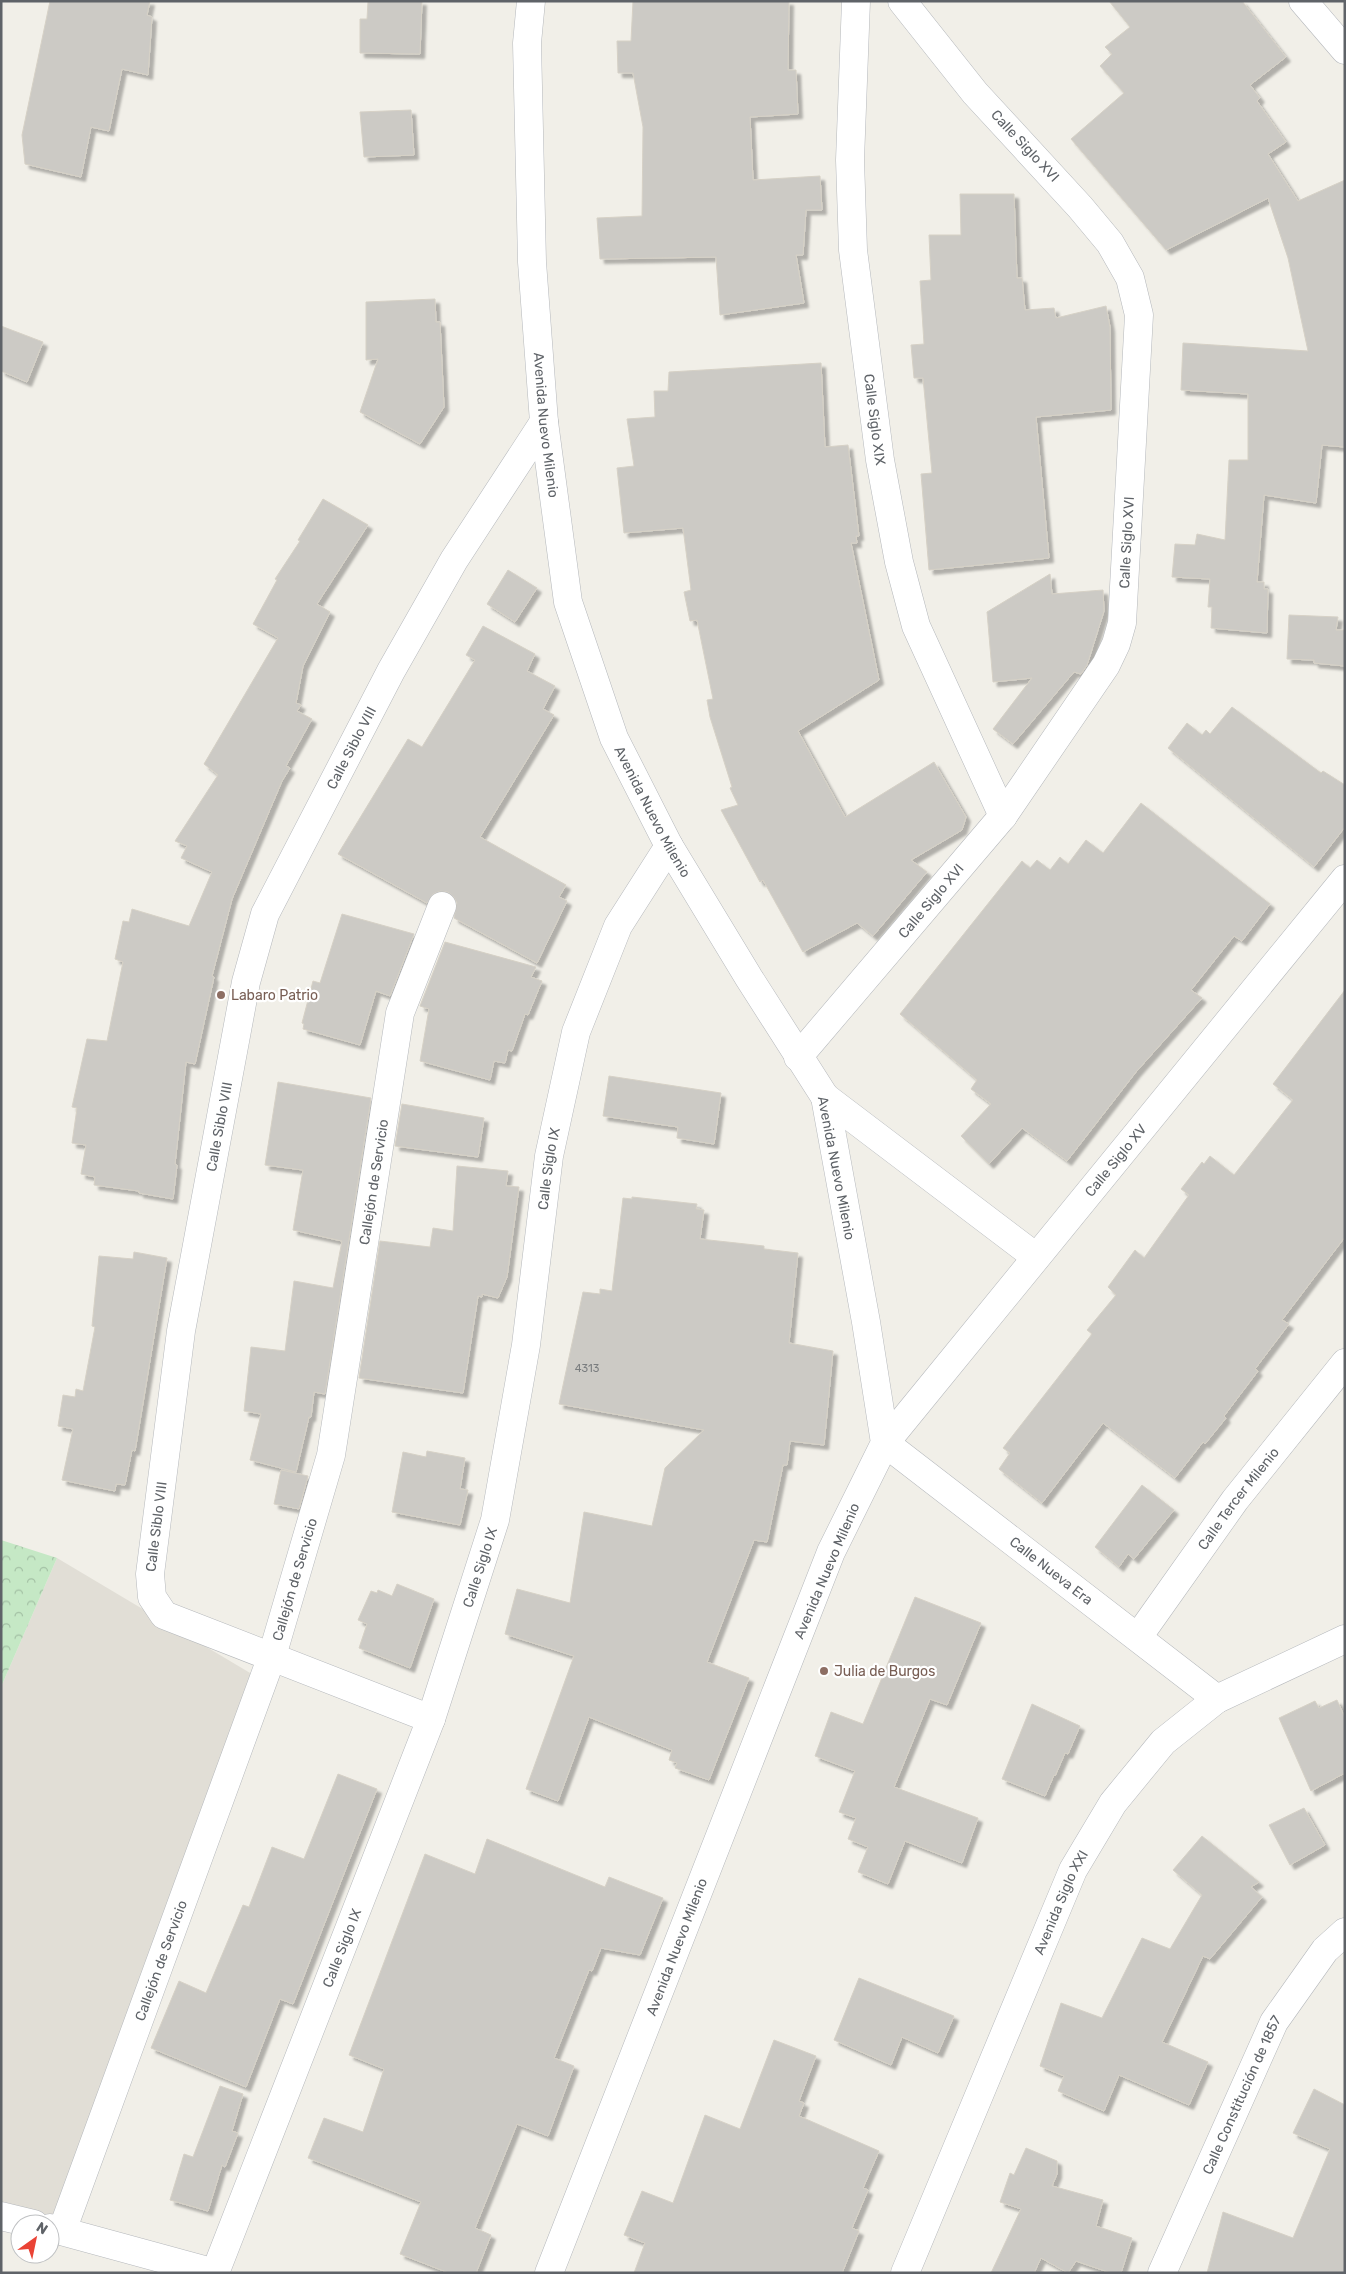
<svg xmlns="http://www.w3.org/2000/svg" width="1346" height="2274" font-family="Rubik,sans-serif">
	<defs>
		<pattern id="park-crowns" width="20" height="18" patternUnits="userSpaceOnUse" patternTransform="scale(1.25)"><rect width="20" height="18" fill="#c5e8c5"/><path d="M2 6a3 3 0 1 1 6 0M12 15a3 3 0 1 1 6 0" fill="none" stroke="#a3c0a4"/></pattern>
		<filter id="shadow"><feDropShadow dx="4.5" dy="4.5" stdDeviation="1" flood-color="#0004"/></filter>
	</defs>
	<rect width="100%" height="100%" fill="#f1efe8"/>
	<path fill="#e1ded6" d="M57,1558L257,1677L64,2219L1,2204V1687Z"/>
	<path fill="url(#park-crowns)" d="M1,1540L57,1558L1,1687Z"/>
	<path fill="#cccac5" stroke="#d6d1c6" filter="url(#shadow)" d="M50,1H150L147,15L152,17L148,75L122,69L109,131L91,127L81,177L25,164L22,135Z
		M368,1H422L420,54L360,53V19H367Z
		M633,1H789L788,70H796L798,114L750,117L753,180L820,176L822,210H806L803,255H796L804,303L720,315L716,257L600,259L597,218L642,216L643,127L633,73H618L617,41H631Z
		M1109,1H1242L1286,57L1250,85L1260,98L1257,101L1286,142L1268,154L1298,201L1345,180V447L1322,445L1316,503L1264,495L1257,582H1264V589H1268L1267,633L1211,628L1212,607H1208L1210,579L1172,577L1175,544L1195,545L1197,534L1225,540L1229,460H1248V394L1181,390L1183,343L1308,351L1288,258L1268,198L1166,250L1071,139L1124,93L1100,66L1112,54L1105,47L1130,27Z
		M411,110L414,155L364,157L360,112Z
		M960,194H1014L1017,278H1022L1025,310L1054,308L1056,318L1106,306L1110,327L1111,410L1036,417L1049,558L929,570L921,474L932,473L923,378H914L911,345L924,344L920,281L931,280L929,235H961Z
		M435,299L436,322H440L444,407L420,444L360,412L378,359L366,360V302Z
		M1,326L43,342L27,382L1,371Z
		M821,363L825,447L848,445L859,536H856L857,543H851L879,680L798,731L845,817L934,762L966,817L962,830L911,860L927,872L873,936L857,923L803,952L763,880L760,882L721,810L738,805L730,788L732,787L710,717L707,700L713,699L697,620L690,621L684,592L691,590L683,528L624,533L617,468L634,466L627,419L655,417L654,391H668L669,372Z
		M323,499L368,525L317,604L330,612L303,666L296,703L301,705L297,711L312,719L286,766L290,768L282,781L232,899L212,976L214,977L195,1064L186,1062L175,1164L177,1165L173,1199L139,1193V1191L94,1185L95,1177L81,1174L86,1145L72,1143L77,1108L72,1107L87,1039L107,1041L123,962L115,959L123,921L129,922L132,909L189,926L212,872L181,858L187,846L175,841L218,775L204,764L278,638L253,624L277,580L275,579L300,541L298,540Z
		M508,570L537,588L515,622L487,604Z
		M1050,574L1052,594L1103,590L1104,611L1087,665L1081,674L1074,672L1013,744L993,729L1032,678L993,682L987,612Z
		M1289,615L1338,617L1336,630H1345V666L1314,663V660L1287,659Z
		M483,626L535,654L527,671L555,686L543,709L554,715L480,837L566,885L559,897L567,901L537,963L454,918L457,903L454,897L448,892L440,891L433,894L427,903L338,854L408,739L422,747L475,660L466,655Z
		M1232,707L1321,773L1323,771L1345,785V827L1314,867L1168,748L1187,723L1202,735L1206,730L1210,734Z
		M1141,803L1270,904L1242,941L1234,936L1191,990L1202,998L1136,1072L1067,1161L1022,1128L989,1164L961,1136L991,1104L971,1089L977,1080L900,1014L1022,861L1030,868L1037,860L1050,870L1060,857L1068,864L1086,840L1103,853Z
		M342,914L414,934L390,996L376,991L360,1045L303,1029L304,1024L302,1023L313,981L320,983Z
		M445,942L536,967L531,977L542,981L528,1015L525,1014L512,1051L508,1050L505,1063L494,1061L490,1080L420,1061L429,1009L420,1006Z
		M1345,990V1237L1282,1320L1289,1324L1255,1369L1258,1371L1224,1416L1226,1418L1205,1444L1203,1442L1175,1478L1103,1423L1042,1503L999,1469L1010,1453L1003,1448L1092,1334L1087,1330L1116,1295L1108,1287L1135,1250L1144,1258L1189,1195L1181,1189L1202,1162L1204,1164L1210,1156L1234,1175L1293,1100L1273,1084Z
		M609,1076L721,1093L714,1144L677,1138L678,1127L603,1116Z
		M278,1082L371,1098L325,1394L314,1392L311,1417H309L296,1472L250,1460L261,1414L244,1411L251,1347L285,1351L294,1281L333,1288L342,1241L293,1230L303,1170L265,1165Z
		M402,1104L484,1118L478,1157L395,1146Z
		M457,1166L508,1171L506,1186L519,1187L507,1277L498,1298L482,1294V1297L478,1296L463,1393L359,1378L380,1241L430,1247L433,1228L453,1231Z
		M632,1197L697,1204L696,1209L704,1210L700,1239L764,1246V1249L798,1253L789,1343L833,1351L824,1445L790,1441L787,1465H783L767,1542L754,1540L707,1662L749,1678L709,1780L675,1768L677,1763L669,1760L672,1750L589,1717L558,1801L526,1789L574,1656L505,1634L517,1589L570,1603L584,1512L652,1526L665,1468L704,1430L559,1404L583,1292L600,1294V1289L612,1291L623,1198L632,1199Z
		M134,1252L167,1258L135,1451L132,1450L125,1485L116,1484L115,1491L62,1480L73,1429L58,1426L63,1395L75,1397L76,1389L83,1391L95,1327L92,1326L99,1256L133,1259Z
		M427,1451L465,1458L460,1489L468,1490L460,1525L392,1512L403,1452L426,1457Z
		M281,1470L308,1476L299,1509L274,1504Z
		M1142,1485L1174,1510L1134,1559L1128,1554L1119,1567L1095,1547Z
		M397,1584L434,1599L410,1668L359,1648L367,1624L358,1620L371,1591L377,1593L378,1590L392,1596Z
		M915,1597L981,1623L947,1705L930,1699L894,1787L978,1818L962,1863L905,1841L888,1884L858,1872L868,1847L848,1839L856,1818L839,1812L855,1771L815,1756L831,1712L863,1724Z
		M1337,1700L1345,1718V1773L1311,1791L1279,1718L1315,1701L1319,1708Z
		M1032,1704L1080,1726L1068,1754L1065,1753L1055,1776L1054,1775L1045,1796L1002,1779Z
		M338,1774L377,1789L293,2004L280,1999L246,2087L151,2048L179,1981L206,1993L243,1905L249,1907L272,1847L304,1859Z
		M1304,1808L1325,1845L1290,1865L1269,1825Z
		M1202,1836L1259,1882L1251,1887L1262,1897L1210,1959L1203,1956L1162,2042L1208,2062L1189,2105L1119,2075L1104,2111L1058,2091L1064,2076L1040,2066L1061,2003L1102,2018L1142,1938L1170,1949L1202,1895L1173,1870Z
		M487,1839L605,1887L609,1877L663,1898L640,1955L601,1948L592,1971L589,1970L554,2058L574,2066L548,2136L517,2124L475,2228L491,2235L476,2273H449L400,2254L421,2202L308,2158L324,2118L363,2132L384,2069L349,2055L425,1854L475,1874Z
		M859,1978L954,2016L938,2053L902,2037L891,2065L834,2040Z
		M774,2040L816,2056L799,2101L804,2103L799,2116L879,2151L863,2188L868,2190L852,2228L859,2231L842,2273H634L645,2243L624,2235L642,2191L673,2203L705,2115L740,2129Z
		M220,2086L243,2094L232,2131L238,2133L225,2167L222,2165L208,2211L170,2200L184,2154L193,2157Z
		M1314,2089L1345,2105V2273H1207L1223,2212L1293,2238L1330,2149L1293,2133Z
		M1026,2148L1057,2161V2174L1052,2186L1103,2200L1096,2226L1132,2238L1121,2273H1111L1076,2261L1068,2273L1041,2258L1034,2273H991L1021,2209L1000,2202L1010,2173L1014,2175Z"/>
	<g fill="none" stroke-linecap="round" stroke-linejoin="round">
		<defs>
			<g id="minor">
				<path id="s1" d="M531,1L527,43L532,262L544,422L568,602L614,738L669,846L749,978L825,1097L866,1322L885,1443L831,1552L549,2273"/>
				<path id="s2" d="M856,1L850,160L853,250L880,460L899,562L916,626L1003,816"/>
				<path d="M1303,1L1345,50"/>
				<path id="s3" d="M798,1057L1003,816L1106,665L1116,644L1122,623L1139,315L1130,278L1110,243L1080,207L975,93L902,1"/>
				<path d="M825,1097L1036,1257"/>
				<path id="s4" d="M1138,1637L1235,1500L1345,1363"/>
				<path id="s5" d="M1217,1699L885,1443L1345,879"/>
				<path id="s6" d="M431,1719L164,1615L152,1597L150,1574L181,1331L246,982L265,914L391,671L454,560L544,422"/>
				<path d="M1,2216L34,2224"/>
				<path d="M50,2228L215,2273"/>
				<path id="s7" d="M62,2231L272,1656L331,1455L400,1013L442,906"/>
				<path id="s8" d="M215,2273L431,1719L495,1520L526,1345L549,1156L576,1032L618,926L669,846"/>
				<path id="s9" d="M905,2273L1073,1870L1113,1803L1163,1742L1217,1699L1345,1639"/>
				<path id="s10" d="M1162,2273L1274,2022L1325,1950L1345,1932"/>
			</g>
		</defs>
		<use href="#minor" stroke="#b5b8bc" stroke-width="29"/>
		<use href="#minor" stroke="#fff" stroke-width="28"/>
	</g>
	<g fill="#8d6e63" stroke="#fff" stroke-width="2">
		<circle cx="221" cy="995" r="5"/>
		<circle cx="824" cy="1671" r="5"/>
	</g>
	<g text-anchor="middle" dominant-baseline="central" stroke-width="4.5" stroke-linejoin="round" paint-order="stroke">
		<g font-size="11" fill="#7a7d7f">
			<text x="587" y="1368">4313</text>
		</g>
		<g font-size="14" fill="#5f6368" stroke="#fff">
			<text transform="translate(1025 146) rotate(47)">Calle Siglo XVI</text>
			<text stroke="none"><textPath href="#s2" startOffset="420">Calle Siglo XIX</textPath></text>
			<text stroke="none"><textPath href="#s1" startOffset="425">Avenida Nuevo Milenio</textPath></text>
			<text stroke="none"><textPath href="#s3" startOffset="625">Calle Siglo XVI</textPath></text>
			<text stroke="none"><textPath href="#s6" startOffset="1189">Calle Siblo VIII</textPath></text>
			<text stroke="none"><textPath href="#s1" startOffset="830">Avenida Nuevo Milenio</textPath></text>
			<text stroke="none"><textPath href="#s3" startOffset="205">Calle Siglo XVI</textPath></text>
			<text stroke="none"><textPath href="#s6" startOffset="784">Calle Siblo VIII</textPath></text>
			<text stroke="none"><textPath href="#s5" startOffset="784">Calle Siglo XV</textPath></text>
			<text transform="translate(836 1168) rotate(79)">Avenida Nuevo Milenio</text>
			<text stroke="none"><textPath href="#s8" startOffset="1159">Calle Siglo IX</textPath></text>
			<text stroke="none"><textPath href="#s7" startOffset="1098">Callejón de Servicio</textPath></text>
			<text stroke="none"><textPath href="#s4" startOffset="171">Calle Tercer Milenio</textPath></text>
			<text stroke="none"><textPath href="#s6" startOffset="379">Calle Siblo VIII</textPath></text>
			<text stroke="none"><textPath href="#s8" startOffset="754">Calle Siglo IX</textPath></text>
			<text transform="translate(827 1571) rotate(-67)">Avenida Nuevo Milenio</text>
			<text transform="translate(1051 1571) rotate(38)">Calle Nueva Era</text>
			<text stroke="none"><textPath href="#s7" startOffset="692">Callejón de Servicio</textPath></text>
			<text stroke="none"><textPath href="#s9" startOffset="402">Avenida Siglo XXI</textPath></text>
			<text transform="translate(677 1947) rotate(-69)">Avenida Nuevo Milenio</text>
			<text stroke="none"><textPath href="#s8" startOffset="349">Calle Siglo IX</textPath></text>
			<text stroke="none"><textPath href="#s7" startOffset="288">Callejón de Servicio</textPath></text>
			<text stroke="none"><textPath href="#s10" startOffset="195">Calle Constitución de 1857</textPath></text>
		</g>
		<g font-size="14" fill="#785e54" stroke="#fff" text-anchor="start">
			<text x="231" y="995">Labaro Patrio</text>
			<text x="834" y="1671">Julia de Burgos</text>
		</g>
	</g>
	<rect width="1346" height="2274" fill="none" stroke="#5f6368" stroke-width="5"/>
	<g transform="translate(35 2239) rotate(33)"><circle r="24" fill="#ffffff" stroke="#bfc1c3"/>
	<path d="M0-4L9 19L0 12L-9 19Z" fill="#ea4335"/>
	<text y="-8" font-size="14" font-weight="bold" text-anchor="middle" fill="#5f6368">N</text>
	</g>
</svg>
